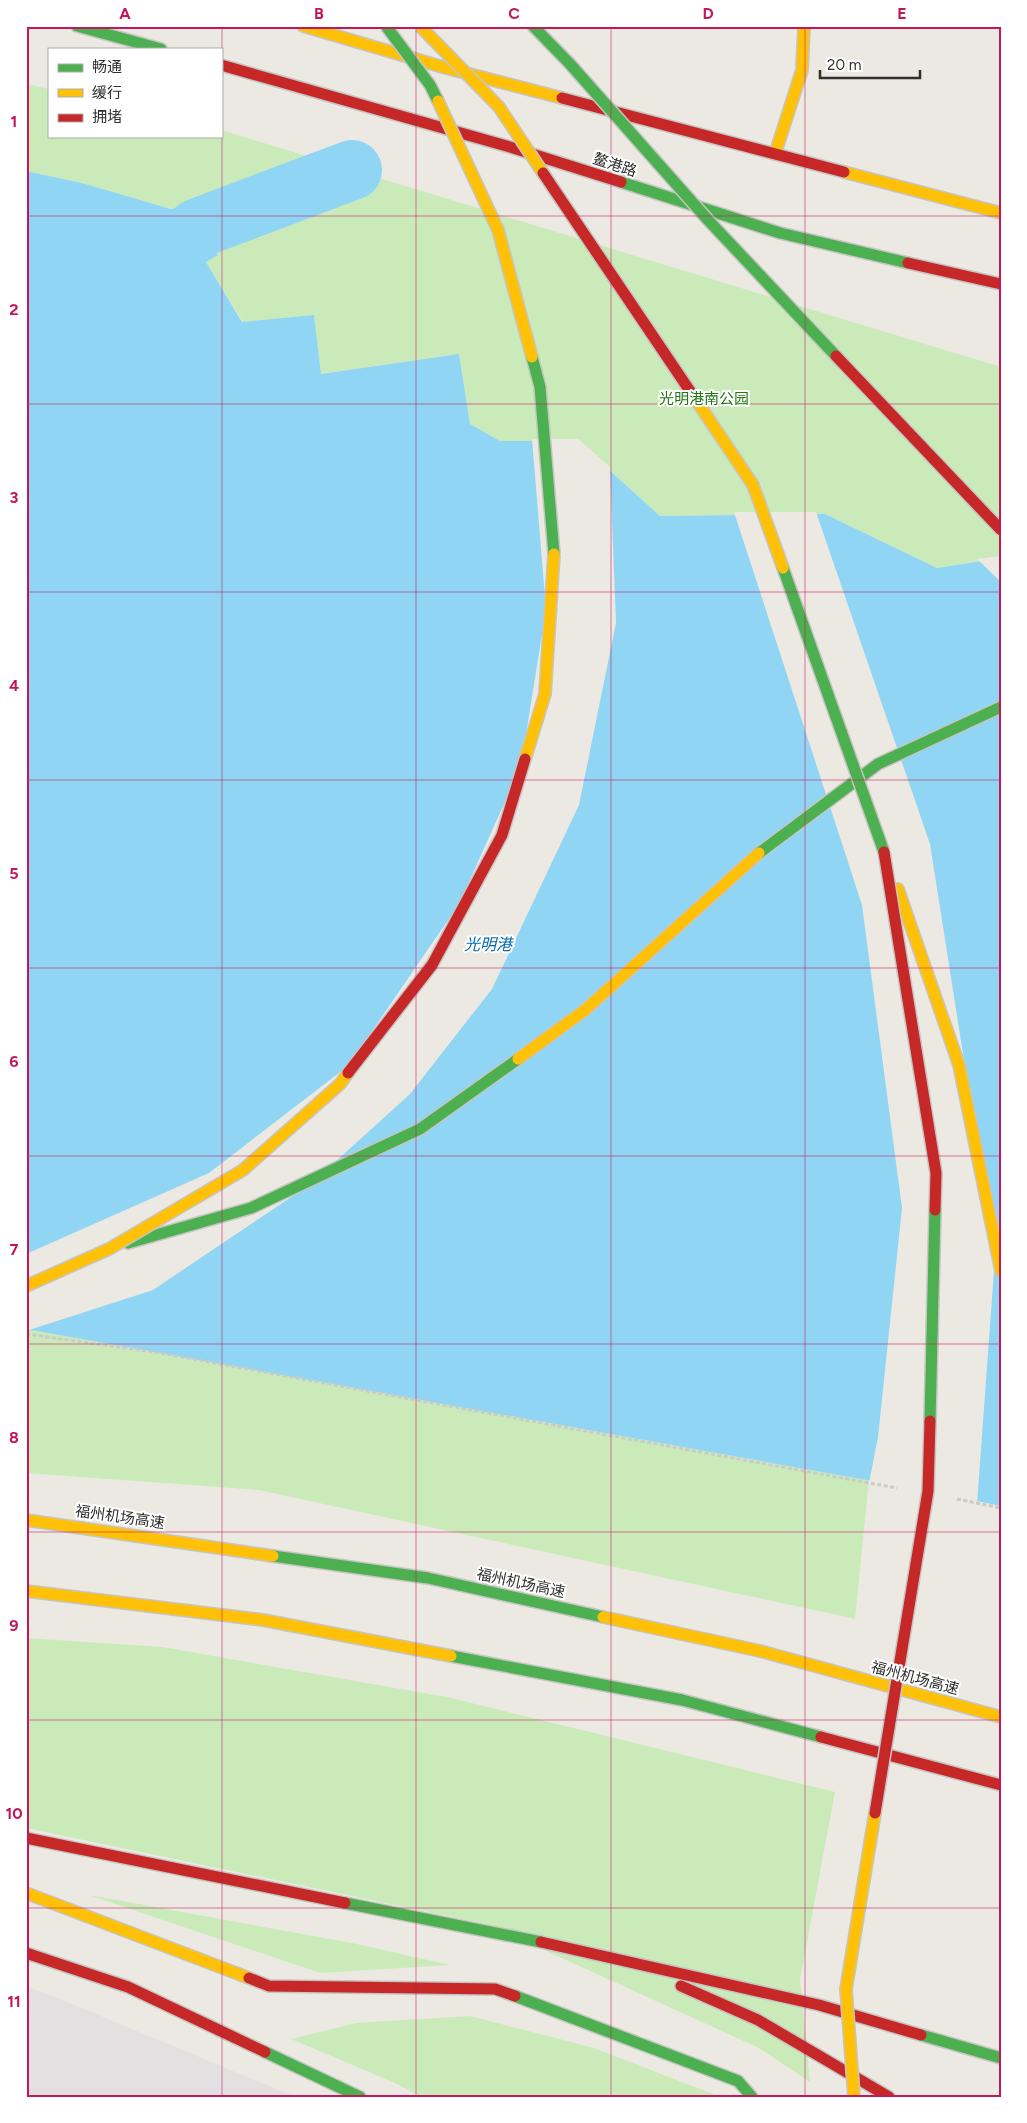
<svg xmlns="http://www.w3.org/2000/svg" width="1027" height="2123" font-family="Figtree,'Noto Sans SC',sans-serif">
	<rect width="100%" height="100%" fill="#ece9e3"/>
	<path fill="#e3e0e2" d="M26,1987L43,1992L296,2097H26Z"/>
	<path fill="#caebb9" d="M26,84L49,89V136H221V130L1001,367V558L937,568L825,514L660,516L577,441H500L470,424L459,354L321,374L314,315L243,322L206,262L218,254L193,207L171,209L82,183L26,171Z
		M29,1329L869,1480L855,1619L259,1490L26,1473V1331Z
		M26,1638L162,1647L447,1697L835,1792L800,1980L810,2082L759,2048L487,1924L26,1828Z
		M89,1895L357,1944L450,1965L320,1973Z
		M470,2016L594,2048L721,2097H421L395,2083L291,2039L356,2023Z"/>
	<path fill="#90d5f4" d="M26,171L82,183L171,209L193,207L218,255L206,262L242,322L314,315L321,374L459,354L470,424L500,441H577L660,516L825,514L937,568L1001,558V1506L928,1491L26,1329Z"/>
	<path fill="#ece9e3" d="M532,439H578L610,467L616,623L579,805L492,989L410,1094L312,1183L153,1290L26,1331V1254L209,1173L348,1066L459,904L521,766L546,609Z
		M734,512H816L930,844L995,1257L977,1504L869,1483L878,1437L902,1208L862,905Z
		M1001,556V582L977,559Z"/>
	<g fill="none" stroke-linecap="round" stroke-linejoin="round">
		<path stroke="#90d5f4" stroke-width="60" d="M26,362L198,228L352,170"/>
		<defs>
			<path id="fast" d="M77,26L161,49
				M533,26L570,64
				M621,182L780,233L908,263
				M759,853L878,764L1001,707
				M128,1243L251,1208L420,1129L518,1059
				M273,1556L428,1578L603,1617
				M451,1656L682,1700L821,1737
				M345,1903L541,1942
				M515,1996L738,2081L752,2097
				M921,2035L1001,2058
				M265,2052L360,2097"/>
			<path id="slow" d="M303,26L446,68L562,98
				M775,154L802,70L804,26
				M844,172L1001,213
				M898,889L959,1065L1001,1271
				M518,1059L585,1010L759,853
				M26,1520L273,1556
				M26,1591L263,1620L451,1656
				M603,1617L760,1651L1001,1717
				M26,1893L249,1978"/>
			<path id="jam" d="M221,65L510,147L621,182
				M562,98L844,172
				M908,263L1001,284
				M821,1737L1001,1785
				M26,1838L345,1903
				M541,1942L819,2005L921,2035
				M26,1953L128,1987L265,2052
				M249,1978L269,1986L495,1989L515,1996
				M681,1986L758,2020L889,2097"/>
		</defs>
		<use href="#fast" stroke="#c5c5c4" stroke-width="14"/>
		<use href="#slow" stroke="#c5c5c4" stroke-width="14"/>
		<use href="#jam" stroke="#c5c5c4" stroke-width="14"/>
		<path stroke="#cacac9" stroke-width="3" stroke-dasharray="4 2.5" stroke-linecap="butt" d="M26,1334L160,1353L897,1488
			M957,1499L1001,1508"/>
		<use href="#fast" stroke="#4caf50" stroke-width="11"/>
		<use href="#slow" stroke="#ffc107" stroke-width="11"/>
		<use href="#jam" stroke="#c62828" stroke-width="11"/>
		<defs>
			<path id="fast-bridge" d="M386,26L430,85L438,101
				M570,64L708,220L836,356
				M532,357L540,387L554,554
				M783,568L884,852
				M930,1421L935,1210"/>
			<path id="slow-bridge" d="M420,26L499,107L543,173
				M438,101L498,230L532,357
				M692,394L753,485L783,568
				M525,759L545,694L554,554
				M26,1286L109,1249L243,1170L340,1084L348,1073
				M854,2097L846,1989L875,1813"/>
			<path id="jam-bridge" d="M543,173L692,394
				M836,356L1001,530
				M884,852L936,1173L935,1210
				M348,1073L432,965L502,835L525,759
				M875,1813L928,1491L930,1421"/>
		</defs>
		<use href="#fast-bridge" stroke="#c6c5c3" stroke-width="14" stroke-linecap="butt"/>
		<use href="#slow-bridge" stroke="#c6c5c3" stroke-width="14" stroke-linecap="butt"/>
		<use href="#jam-bridge" stroke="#c6c5c3" stroke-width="14" stroke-linecap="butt"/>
		<use href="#fast-bridge" stroke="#4caf50" stroke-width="11"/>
		<use href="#slow-bridge" stroke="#ffc107" stroke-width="11"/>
		<use href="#jam-bridge" stroke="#c62828" stroke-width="11"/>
	</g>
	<path fill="none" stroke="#c2185b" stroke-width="1" stroke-opacity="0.55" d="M222,26V2097M416,26V2097M611,26V2097M805,26V2097M26,216H1001M26,404H1001M26,592H1001M26,780H1001M26,968H1001M26,1156H1001M26,1344H1001M26,1532H1001M26,1720H1001M26,1908H1001"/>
	<g text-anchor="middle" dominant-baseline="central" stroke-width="4" stroke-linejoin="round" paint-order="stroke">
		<g font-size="15" fill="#2e2e2e" stroke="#fff">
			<text transform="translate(615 165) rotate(18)">鳌港路</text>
			<text transform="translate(120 1517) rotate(8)">福州机场高速</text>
			<text transform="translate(521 1583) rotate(12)">福州机场高速</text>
			<text transform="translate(915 1678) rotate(15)">福州机场高速</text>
		</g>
		<g font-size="15" fill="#227613" stroke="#fff">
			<text x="704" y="399">光明港南公园</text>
		</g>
		<g font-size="16" font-style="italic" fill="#0069b0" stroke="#fff">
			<text x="488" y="944">光明港</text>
		</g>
	</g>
	<rect width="1027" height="2123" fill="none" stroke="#ffffff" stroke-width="55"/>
	<rect x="48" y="48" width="175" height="90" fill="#ffffff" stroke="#ababab"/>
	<rect x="58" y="64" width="25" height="8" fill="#4caf50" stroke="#ababab"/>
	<text x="92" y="72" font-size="15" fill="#2e2e2e">畅通</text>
	<rect x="58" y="89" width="25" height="8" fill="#ffc107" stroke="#ababab"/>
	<text x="92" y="98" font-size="15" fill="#2e2e2e">缓行</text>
	<rect x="58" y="114" width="25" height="8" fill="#c62828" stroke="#ababab"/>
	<text x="92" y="122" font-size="15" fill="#2e2e2e">拥堵</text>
	<path d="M820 70v8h100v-8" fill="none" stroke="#2e2e2e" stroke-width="2.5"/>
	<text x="827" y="70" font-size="15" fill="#2e2e2e" stroke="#ffffff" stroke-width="4" paint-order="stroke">20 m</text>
	<rect x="28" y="28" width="972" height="2068" fill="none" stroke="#c2185b" stroke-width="2"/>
	<g font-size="16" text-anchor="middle" font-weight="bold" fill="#c2185b">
		<text x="125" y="19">A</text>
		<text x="319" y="19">B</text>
		<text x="514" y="19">C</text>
		<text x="708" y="19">D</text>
		<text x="902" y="19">E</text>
		<text x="14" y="127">1</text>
		<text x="14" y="315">2</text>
		<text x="14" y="503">3</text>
		<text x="14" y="691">4</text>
		<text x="14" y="879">5</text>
		<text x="14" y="1067">6</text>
		<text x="14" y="1255">7</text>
		<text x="14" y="1443">8</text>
		<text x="14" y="1631">9</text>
		<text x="14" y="1819">10</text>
		<text x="14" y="2007">11</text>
	</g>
</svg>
